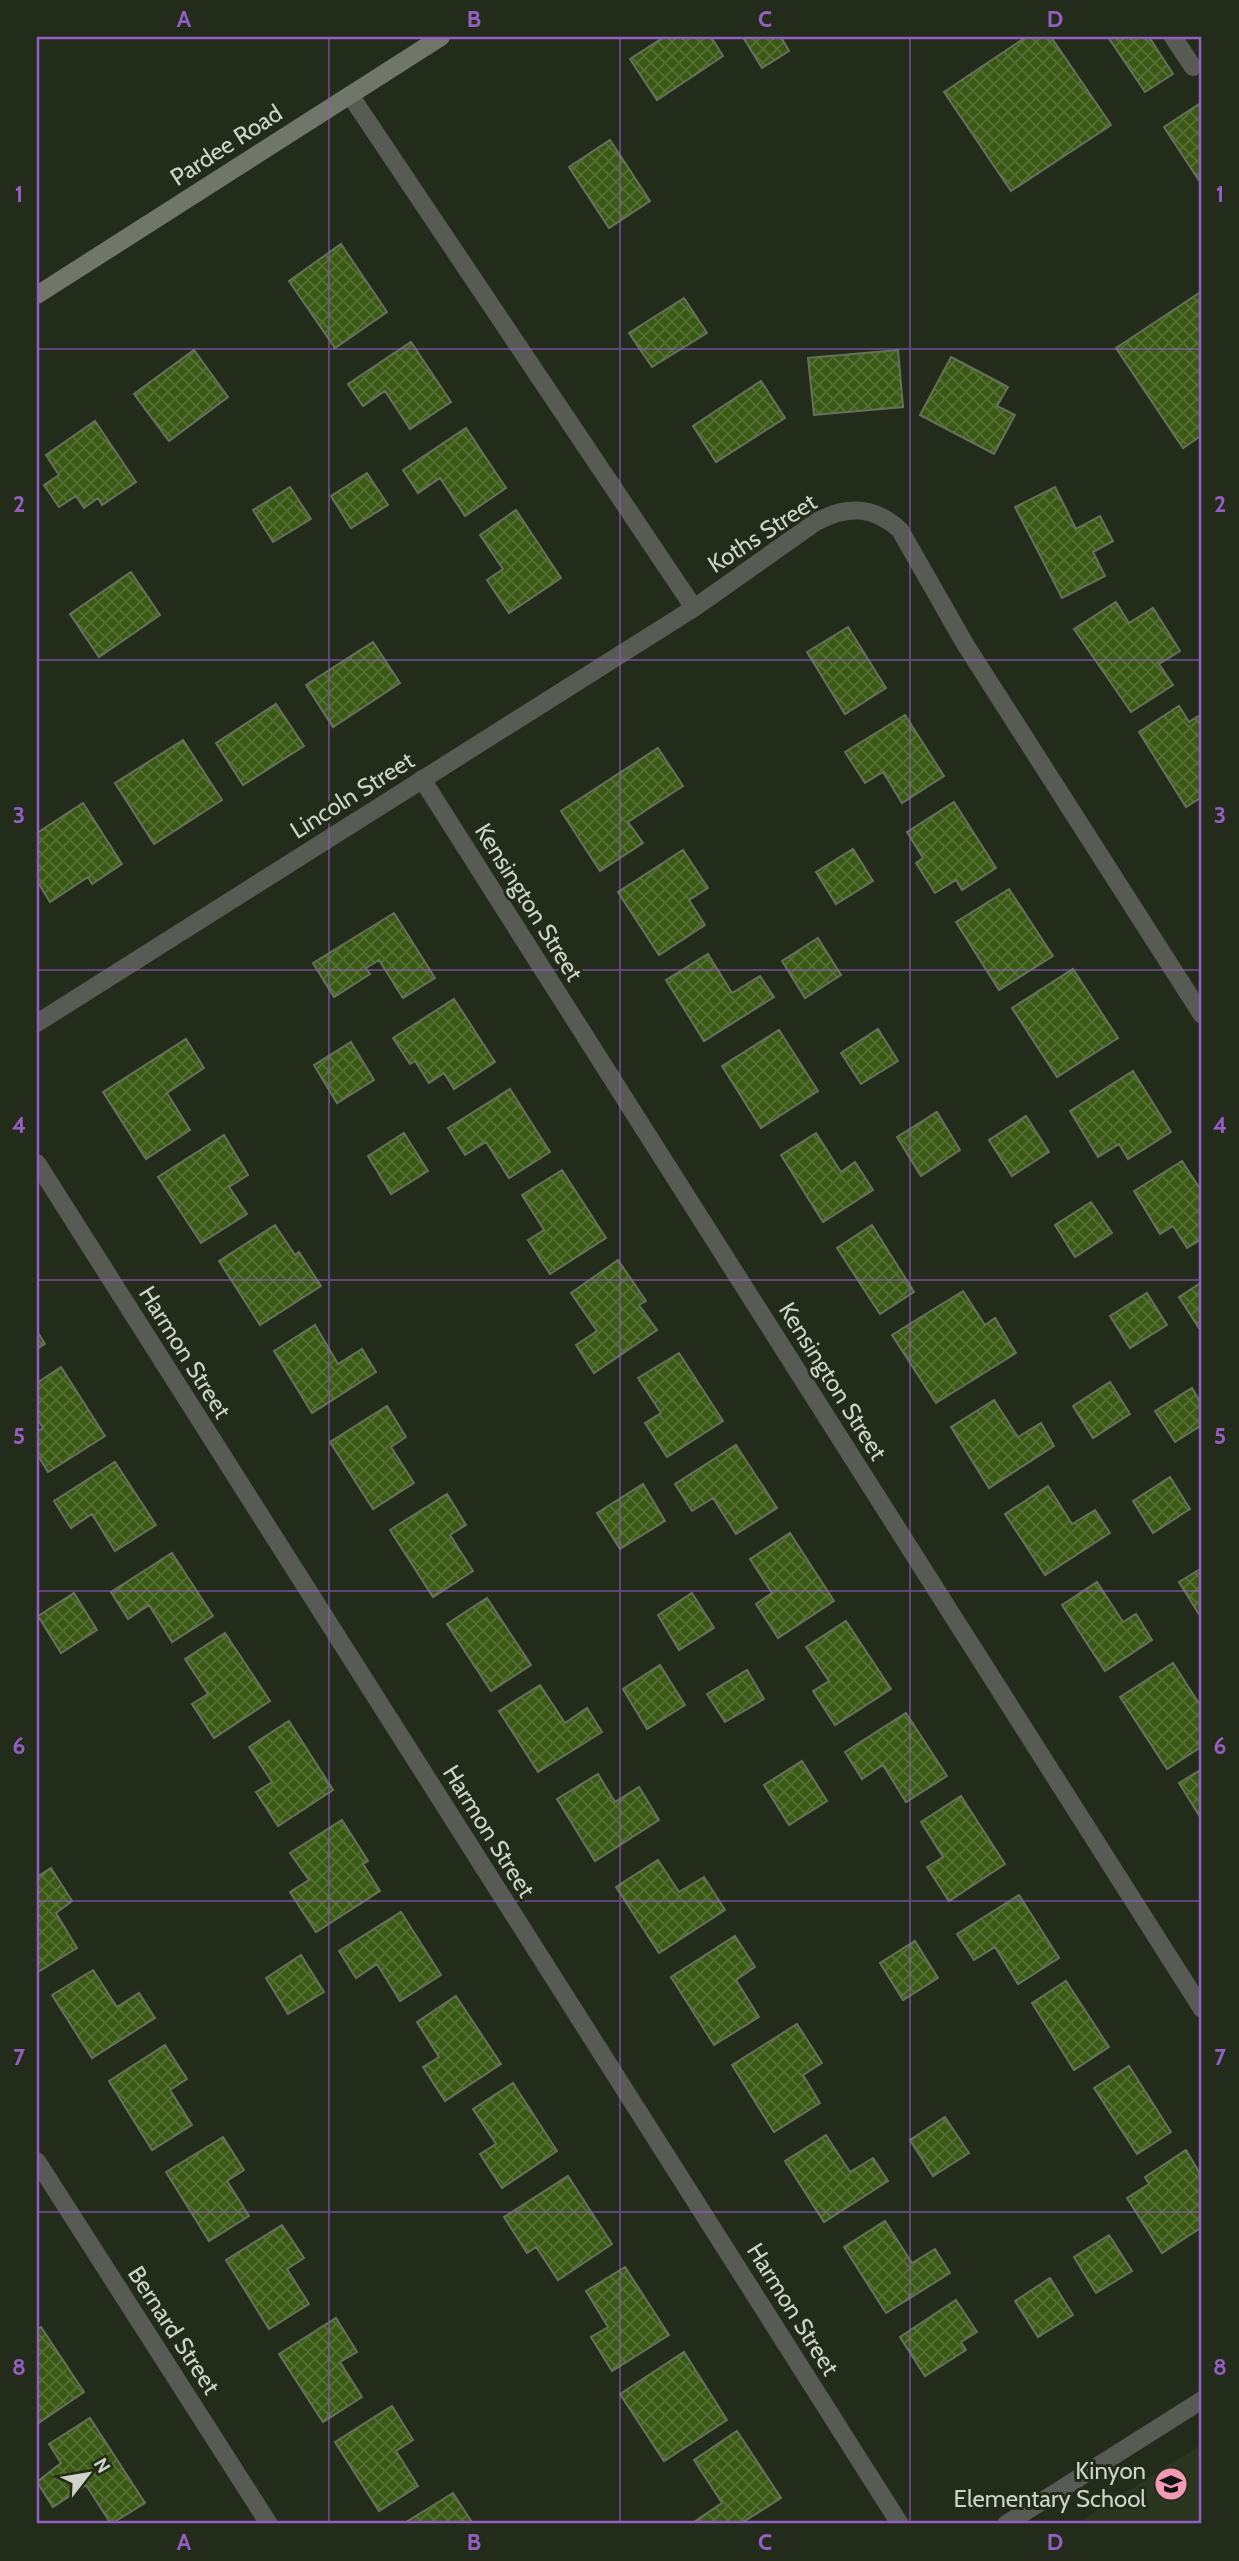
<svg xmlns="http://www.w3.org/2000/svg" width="1239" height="2561" font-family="Cabin,sans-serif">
	<defs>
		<pattern id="building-cross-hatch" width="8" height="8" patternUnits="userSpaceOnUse" patternTransform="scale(1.75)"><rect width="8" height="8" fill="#3a5914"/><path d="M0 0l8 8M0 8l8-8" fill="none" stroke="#557035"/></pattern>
	</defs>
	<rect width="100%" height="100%" fill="#232c1b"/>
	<path fill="#2a361f" d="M1202,2444V2524H1076Z"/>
	<path fill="url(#building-cross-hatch)" stroke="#66715d" stroke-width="2" d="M664,37H711L723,56L657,100L630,59Z
		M743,37H781L789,51L762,68Z
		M1026,37H1051L1111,125L1011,191L944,92Z
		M1108,37H1149L1173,74L1145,92Z
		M1202,102V185L1164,127Z
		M610,140L650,201L609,228L569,167Z
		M341,244L387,312L335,348L289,281Z
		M1202,291V435L1183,448L1116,348Z
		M684,298L707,333L652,367L629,333Z
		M411,342L451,402L410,429L385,391L363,406L348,384Z
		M194,350L228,397L169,441L134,394Z
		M898,350L903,407L814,415L808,358Z
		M951,357L1008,387L997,406L1015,415L994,454L920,415Z
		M761,381L785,418L716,462L693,426Z
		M95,421L136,482L102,505L98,498L84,508L76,496L59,507L44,485L59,475L46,455Z
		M466,428L506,488L465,516L440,478L418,493L403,470Z
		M367,473L388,505L351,528L331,496Z
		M290,487L311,519L273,542L253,510Z
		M1055,487L1076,529L1100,516L1113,541L1093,552L1105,576L1062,598L1015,507Z
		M516,510L561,578L509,613L487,580L503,569L480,535Z
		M131,572L160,615L99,657L70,614Z
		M1116,602L1129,623L1153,608L1180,651L1159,664L1173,685L1131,712L1074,629Z
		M848,627L886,688L845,714L807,652Z
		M373,642L400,683L333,727L306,685Z
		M276,704L304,746L243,785L216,743Z
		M1179,706L1189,722L1202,714V797L1186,807L1139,732Z
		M905,715L944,776L902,803L883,772L865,783L845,752Z
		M183,740L222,800L154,844L115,783Z
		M658,748L683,786L628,822L643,843L600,871L561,811Z
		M954,802L996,868L962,890L956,880L935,893L916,863L923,858L907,832Z
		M83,803L122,864L92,884L88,877L50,902L37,881V833Z
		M853,849L873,881L836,904L816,872Z
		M683,850L708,888L689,900L705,925L659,955L618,892Z
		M1009,889L1053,956L999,990L956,922Z
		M394,913L435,978L403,998L379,960L366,968L370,974L334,997L313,963Z
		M818,938L841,975L805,998L782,961Z
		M708,954L732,993L760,976L774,997L704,1041L666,980Z
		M1073,969L1118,1038L1057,1077L1012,1008Z
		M454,999L495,1062L454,1089L444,1073L429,1083L415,1061L410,1064L393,1038Z
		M878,1029L898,1061L861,1084L841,1053Z
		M779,1030L818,1091L761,1128L722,1066Z
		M186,1039L204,1068L167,1093L190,1130L146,1159L103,1092Z
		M351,1042L374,1080L337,1103L314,1065Z
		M1133,1071L1171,1132L1128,1159L1119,1144L1098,1157L1070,1111Z
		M510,1089L550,1152L509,1178L486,1142L465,1155L448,1128Z
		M937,1112L960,1150L921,1176L897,1137Z
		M1026,1116L1049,1152L1012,1176L989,1140Z
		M404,1133L428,1171L391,1194L368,1156Z
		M816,1133L841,1172L855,1162L873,1190L823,1222L781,1155Z
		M224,1135L248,1175L229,1187L247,1214L201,1243L158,1177Z
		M1182,1161L1202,1192V1239L1187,1248L1173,1226L1160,1234L1134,1191Z
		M562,1170L606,1238L550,1274L528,1240L544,1230L522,1195Z
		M1091,1202L1112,1233L1075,1257L1055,1225Z
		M275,1225L295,1255L299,1252L321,1286L260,1325L219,1261Z
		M872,1225L914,1292L880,1314L837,1248Z
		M618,1260L646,1301L639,1305L657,1330L594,1373L576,1345L597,1331L571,1293Z
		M1202,1282V1326L1199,1328L1179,1297Z
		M963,1291L985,1325L995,1318L1016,1353L936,1403L892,1335Z
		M1147,1293L1167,1325L1130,1348L1110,1316Z
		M315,1325L338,1364L362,1349L376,1372L312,1413L274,1351Z
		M37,1331L45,1344L37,1349Z
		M679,1353L723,1421L667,1457L645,1423L661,1413L638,1378Z
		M61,1367L105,1436L48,1472L37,1454V1432L43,1428L37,1418V1383Z
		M1110,1382L1130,1414L1093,1438L1073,1406Z
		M1192,1388L1202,1405V1425L1175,1442L1155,1411Z
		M994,1400L1018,1437L1041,1423L1054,1446L989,1488L951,1427Z
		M387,1406L406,1437L391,1447L414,1483L373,1509L330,1442Z
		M736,1445L777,1508L736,1534L713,1498L692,1511L675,1484Z
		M115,1462L156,1525L115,1551L92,1514L71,1528L54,1501Z
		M1170,1477L1190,1509L1153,1533L1133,1501Z
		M643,1484L665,1521L620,1549L597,1513Z
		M1048,1486L1072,1524L1095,1510L1110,1533L1045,1575L1005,1514Z
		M447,1494L466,1525L450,1535L473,1571L433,1597L390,1530Z
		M790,1533L834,1601L778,1638L756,1604L772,1593L750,1559Z
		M172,1553L213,1616L172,1642L149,1605L128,1619L111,1592Z
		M1202,1568V1619L1179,1582Z
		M1097,1582L1123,1622L1136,1614L1152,1640L1105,1671L1062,1605Z
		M74,1593L97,1630L61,1653L38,1616Z
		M692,1593L714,1628L679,1650L658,1615Z
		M487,1598L531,1665L491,1691L447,1624Z
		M846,1621L891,1689L835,1725L813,1691L829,1681L806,1647Z
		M225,1633L270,1701L214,1738L192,1704L208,1694L185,1659Z
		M1173,1663L1202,1708V1741L1199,1744L1201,1747L1167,1769L1120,1697Z
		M660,1665L685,1705L647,1729L623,1689Z
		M747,1670L764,1699L725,1722L707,1694Z
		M540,1685L565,1723L587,1708L602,1732L538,1772L499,1711Z
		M906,1713L947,1776L906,1802L883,1765L862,1779L845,1752Z
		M289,1721L333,1790L278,1826L256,1792L272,1782L249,1747Z
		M802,1761L827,1801L789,1825L764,1785Z
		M1202,1769V1820L1179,1783Z
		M598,1774L615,1802L639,1787L659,1820L595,1861L557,1799Z
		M961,1796L1005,1864L949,1901L927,1867L943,1857L921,1822Z
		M342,1820L368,1861L363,1864L380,1891L316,1932L290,1892L309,1880L290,1853Z
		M658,1860L679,1892L704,1877L725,1910L659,1953L616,1887Z
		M51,1868L72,1901L56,1913L77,1948L38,1972L37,1877Z
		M1019,1895L1059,1958L1018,1984L995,1947L974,1960L957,1934Z
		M401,1912L441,1975L400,2001L377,1964L356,1978L339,1951Z
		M735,1936L755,1967L736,1980L759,2017L714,2045L671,1977Z
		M915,1941L938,1978L903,2000L880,1963Z
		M301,1955L324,1992L288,2014L266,1978Z
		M93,1970L117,2007L139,1993L155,2018L92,2058L52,1995Z
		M1066,1981L1109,2047L1074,2070L1032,2003Z
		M456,1996L501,2064L445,2101L423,2067L439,2057L417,2022Z
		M797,2024L822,2063L803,2075L820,2103L774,2132L732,2065Z
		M165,2045L187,2079L170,2090L192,2125L152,2150L109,2081Z
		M1129,2066L1171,2132L1137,2154L1094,2088Z
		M513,2083L557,2151L502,2188L480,2154L496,2144L473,2109Z
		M945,2117L969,2153L933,2176L910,2140Z
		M826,2135L850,2172L873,2158L888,2181L824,2222L785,2161Z
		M223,2137L244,2170L227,2181L249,2216L209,2241L166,2172Z
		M1186,2150L1202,2177V2227L1162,2253L1127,2198L1149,2184L1145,2177Z
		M568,2176L612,2244L558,2280L536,2247L527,2253L504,2217Z
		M885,2221L912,2263L935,2249L950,2273L886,2313L844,2247Z
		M282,2225L304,2258L287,2269L309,2304L269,2329L226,2260Z
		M1109,2235L1132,2271L1096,2293L1074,2257Z
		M625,2267L669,2335L612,2371L591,2337L608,2327L586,2291Z
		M1050,2278L1073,2315L1038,2337L1015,2301Z
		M956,2300L977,2332L961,2342L966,2350L925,2376L900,2337Z
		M336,2318L357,2352L340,2362L362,2397L323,2422L279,2354Z
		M41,2327L84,2392L37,2424V2330Z
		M684,2352L727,2420L664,2461L620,2394Z
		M392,2406L413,2440L396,2451L418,2486L379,2511L335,2442Z
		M90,2418L145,2503L111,2524L86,2485L53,2507L37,2482L61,2463L49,2444Z
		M737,2431L781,2498L740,2524H691L722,2503L694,2460Z
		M453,2493L473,2524H403Z"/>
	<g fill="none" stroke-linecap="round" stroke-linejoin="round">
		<path stroke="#575b53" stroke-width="18" d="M1173,37L1193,67"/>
		<path stroke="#575b53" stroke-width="18" d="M350,95L694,608
			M422,779L1202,2009
			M37,1023L694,608L816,522C847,505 874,506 900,530L965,644L1202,1015
			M37,1163L900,2524
			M37,2161L269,2524"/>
		<path stroke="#575b53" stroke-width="18" d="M1006,2524L1202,2400"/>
		<path stroke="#70776a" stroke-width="18" d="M37,295L441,37"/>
	</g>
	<path fill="none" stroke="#945ec2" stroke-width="2" stroke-opacity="0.55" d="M329,37V2524M620,37V2524M910,37V2524M37,349H1202M37,660H1202M37,970H1202M37,1280H1202M37,1591H1202M37,1901H1202M37,2212H1202"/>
	<defs>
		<symbol id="school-disc" viewBox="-11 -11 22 22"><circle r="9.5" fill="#f19ab2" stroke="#232c1b"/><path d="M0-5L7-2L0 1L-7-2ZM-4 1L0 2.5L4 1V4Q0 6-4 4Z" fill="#111"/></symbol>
	</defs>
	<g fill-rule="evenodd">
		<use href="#school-disc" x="1152" y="2465" width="38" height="38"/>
	</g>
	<g text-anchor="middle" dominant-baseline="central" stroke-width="6" stroke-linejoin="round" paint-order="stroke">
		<g font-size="24" fill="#ced4c9" stroke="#232c1b">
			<text transform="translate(226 145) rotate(-33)">Pardee Road</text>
			<text transform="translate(762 533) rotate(-33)">Koths Street</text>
			<text transform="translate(352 795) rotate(-32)">Lincoln Street</text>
			<text transform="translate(529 902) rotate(58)">Kensington Street</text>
			<text transform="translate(185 1352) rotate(58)">Harmon Street</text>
			<text transform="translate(833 1381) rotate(58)">Kensington Street</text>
			<text transform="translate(489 1831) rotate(58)">Harmon Street</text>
			<text transform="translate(793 2309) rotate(58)">Harmon Street</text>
			<text transform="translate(174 2330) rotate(57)">Bernard Street</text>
		</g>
		<g font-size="24" fill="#ced4c9" stroke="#232c1b" text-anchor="end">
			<text x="1146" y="2470">Kinyon<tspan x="1146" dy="28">Elementary School</tspan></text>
		</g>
	</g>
	<rect width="1239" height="2561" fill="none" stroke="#232c1b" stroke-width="77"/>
	<g transform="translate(88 2474) rotate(59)" stroke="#232c1b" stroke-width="5" paint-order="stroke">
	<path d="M0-5L12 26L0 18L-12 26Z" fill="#ced4c9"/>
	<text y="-10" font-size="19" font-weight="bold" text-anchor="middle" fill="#ced4c9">N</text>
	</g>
	<rect x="38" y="38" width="1162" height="2484" fill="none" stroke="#945ec2" stroke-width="2.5"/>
	<g font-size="23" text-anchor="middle" font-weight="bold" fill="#945ec2">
		<text x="184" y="27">A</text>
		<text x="474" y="27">B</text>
		<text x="765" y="27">C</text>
		<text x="1055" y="27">D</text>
		<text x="19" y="202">1</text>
		<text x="1220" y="202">1</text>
		<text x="19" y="512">2</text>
		<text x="1220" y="512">2</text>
		<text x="19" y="823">3</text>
		<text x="1220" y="823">3</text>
		<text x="19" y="1133">4</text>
		<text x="1220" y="1133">4</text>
		<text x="19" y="1444">5</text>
		<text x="1220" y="1444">5</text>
		<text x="19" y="1754">6</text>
		<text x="1220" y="1754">6</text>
		<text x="19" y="2065">7</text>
		<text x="1220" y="2065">7</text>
		<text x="19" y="2375">8</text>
		<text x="1220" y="2375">8</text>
		<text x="184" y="2550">A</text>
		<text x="474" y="2550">B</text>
		<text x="765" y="2550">C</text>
		<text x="1055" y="2550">D</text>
	</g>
</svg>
